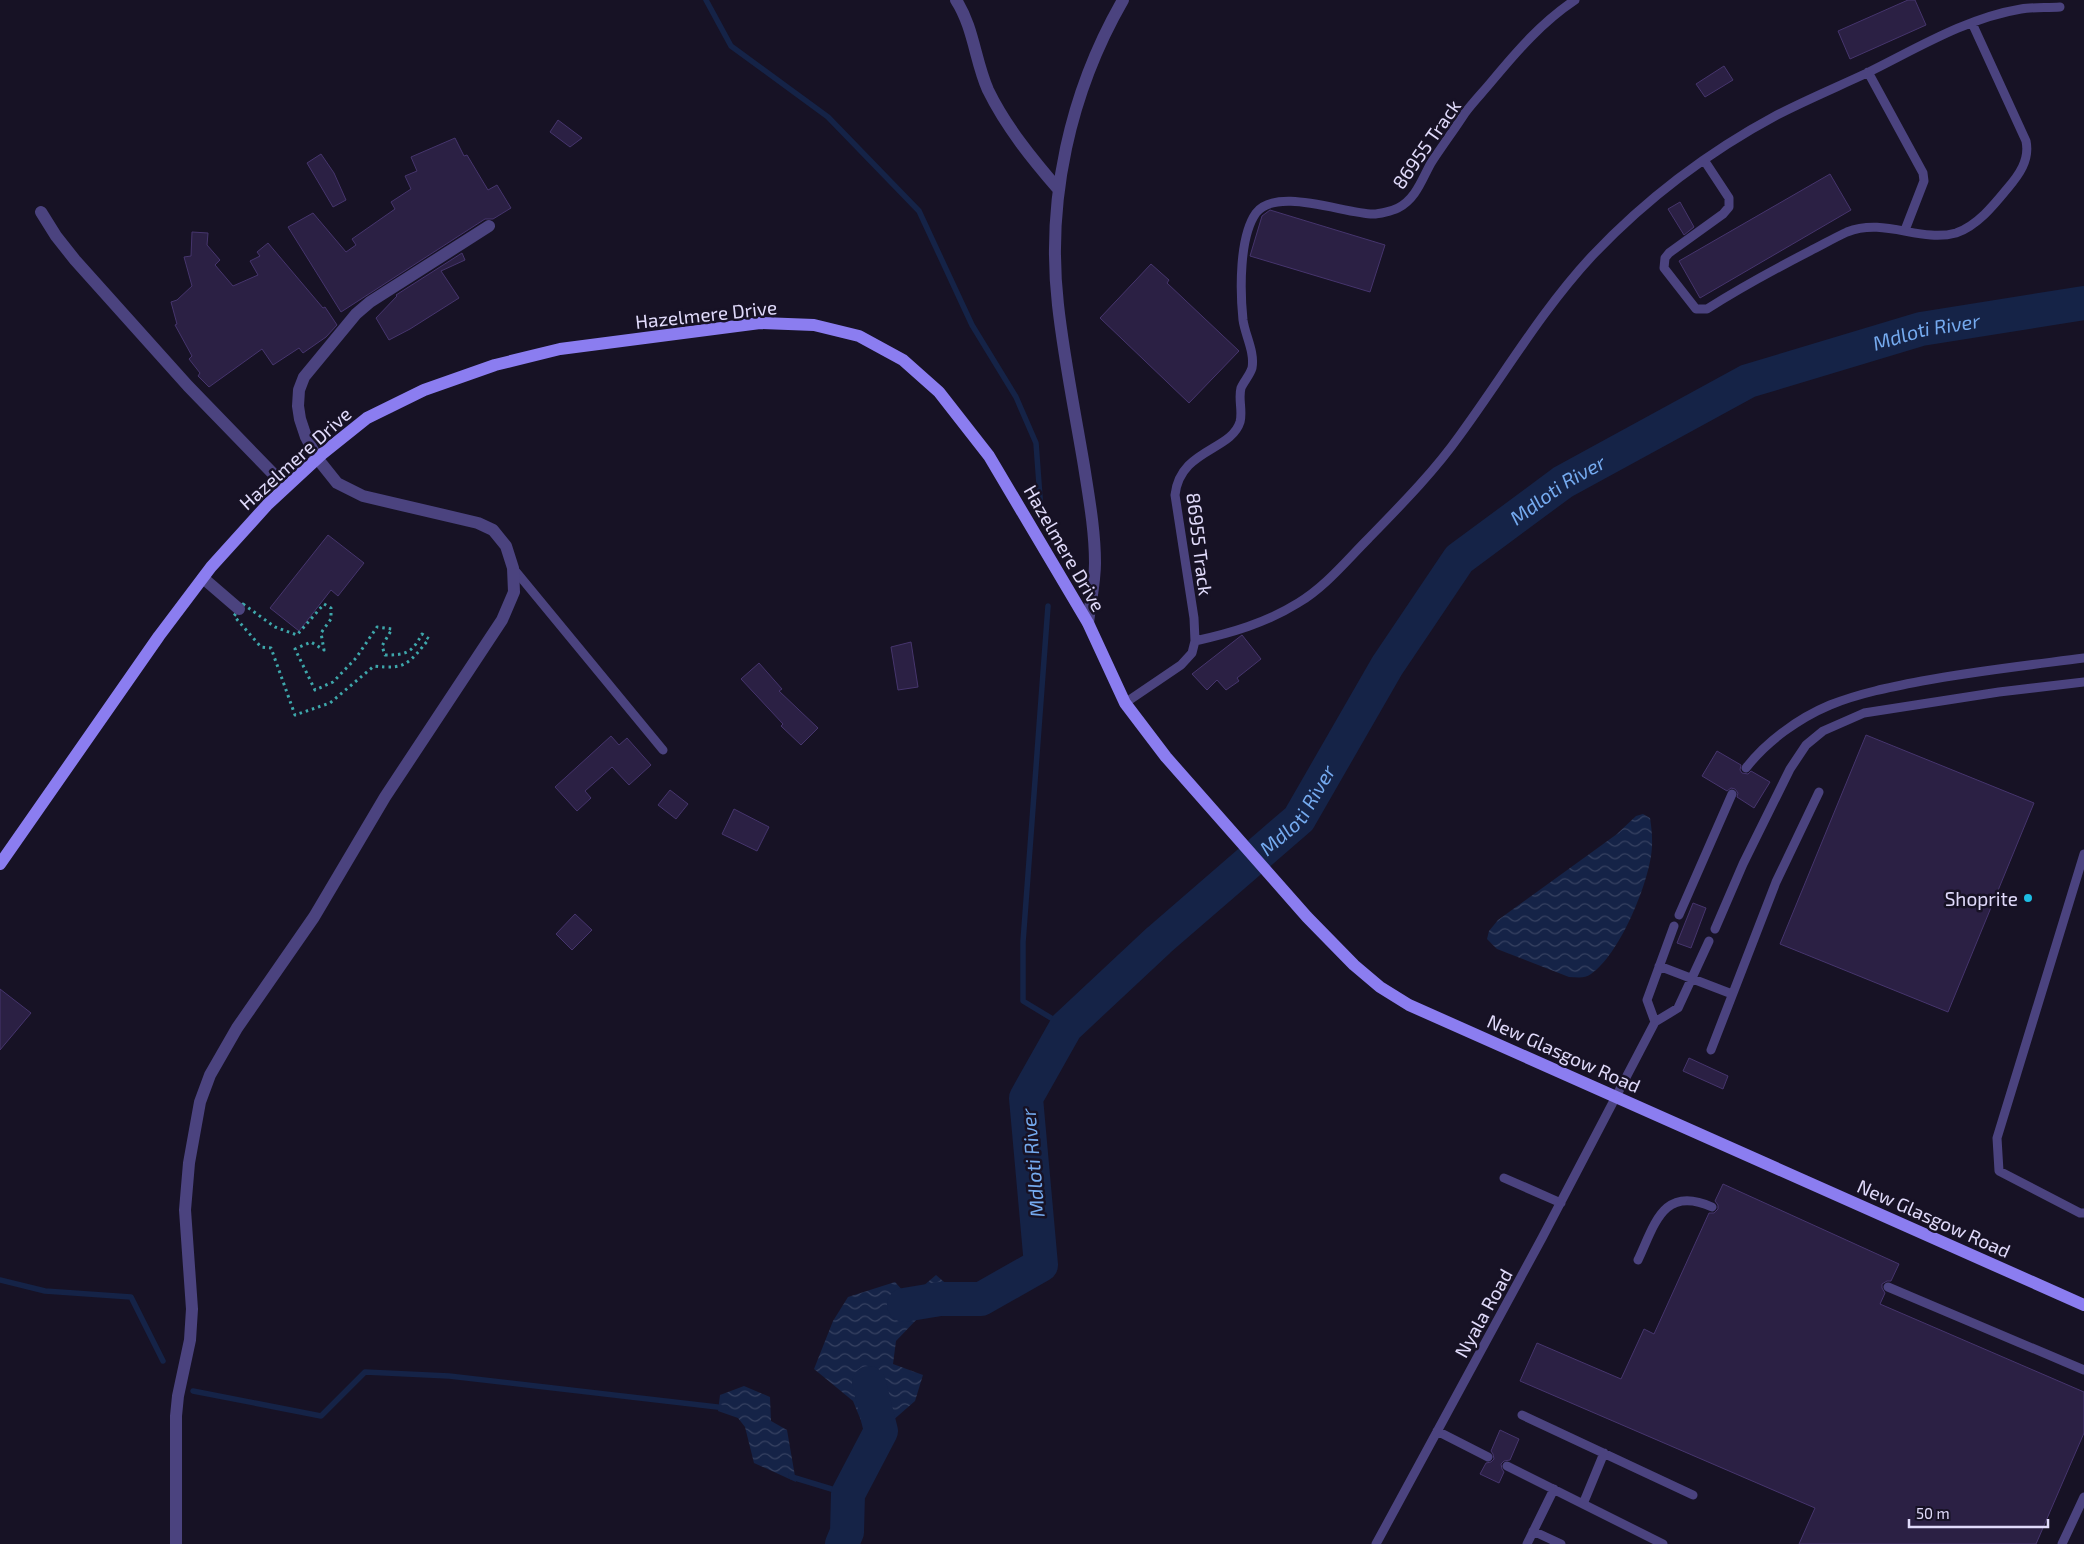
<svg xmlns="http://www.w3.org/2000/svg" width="2084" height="1544" font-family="'Exo 2',sans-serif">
	<defs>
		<pattern id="water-waves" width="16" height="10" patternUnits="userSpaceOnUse" patternTransform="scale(1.25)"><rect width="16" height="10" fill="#152347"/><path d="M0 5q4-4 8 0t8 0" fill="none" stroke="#374262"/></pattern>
	</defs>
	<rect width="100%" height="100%" fill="#171225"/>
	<path fill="url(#water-waves)" d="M1643,814L1650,818C1652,830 1653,844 1651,856C1646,889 1619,955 1591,974C1584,979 1577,977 1569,977L1497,949L1487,939L1489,931L1498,920L1617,834L1636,816Z
		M936,1275L950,1287V1315L918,1318L896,1341L893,1364L923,1375L915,1401L883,1429L862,1423L853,1401L814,1369L833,1321L848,1297L895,1282L905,1293H915Z
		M744,1386L770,1397L771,1421L787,1430L796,1482L754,1463L745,1427L738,1418L718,1411L720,1395Z"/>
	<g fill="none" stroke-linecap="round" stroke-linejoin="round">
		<path stroke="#152347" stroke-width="5.5" d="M706,0L731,46L828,117L919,211L972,325L1016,397L1036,443L1041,511
			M1048,606L1023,942V1001L1066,1027
			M0,1280L45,1291L131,1297L163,1361
			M193,1391L321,1416L365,1372L449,1376L726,1408
			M791,1475L792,1477L848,1494"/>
		<g stroke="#152347" stroke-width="34">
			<path id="s1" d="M904,1305L940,1299H981L1041,1265L1026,1098L1066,1027L1159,940L1299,819L1387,666L1459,559L1563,482L1748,381L1921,329L2084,303"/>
			<path d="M842,1544L847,1532L848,1494L881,1431L869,1383"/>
		</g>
	</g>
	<path fill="#2b2044" stroke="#46356d" d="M1908,0H1915L1926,25L1850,59L1838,31Z
		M1724,66L1733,80L1705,97L1696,84Z
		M558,120L582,138L570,147L550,132Z
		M455,138L464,156L467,155L488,190L497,185L511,208L493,219H485L341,312L288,227L313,213L346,252L356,245L352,239L395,209L391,202L411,189L405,176L417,171L411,157Z
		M321,154L334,173L346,200L333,207L307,163Z
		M1830,174L1851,210L1700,298L1679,261Z
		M1680,202L1694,227L1684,235L1668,209Z
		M1270,210L1385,245L1370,292L1250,256L1262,216Z
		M192,232L208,233L207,245L220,260L215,265L233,286L258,275L250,261L260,256L257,252L268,243L323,308L325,307L337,325L326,337L303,353L299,348L273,365L262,349L209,387L198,376L200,373L189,359L192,356L175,325L177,324L171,302L177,300L192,286L184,257L191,256Z
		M462,253L465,260L441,271L459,298L410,329L389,340L376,318L397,296L396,295Z
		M1151,264L1169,280L1167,283L1239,351L1189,403L1100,318Z
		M328,535L364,563L338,596L331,590L299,631L270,608Z
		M1242,635L1261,659L1237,678L1239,681L1226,690L1217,680L1207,690L1192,674Z
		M911,642L918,687L898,690L891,647Z
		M759,663L782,689L779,691L818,728L801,745L781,726L783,724L741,679Z
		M1866,735L2034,803L1948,1012L1780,944Z
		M611,736L619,745L627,738L651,765L629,785L612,767L585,791L591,798L577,811L555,787Z
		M1717,751L1741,765L1740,770L1742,773L1748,774L1751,771L1770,782L1754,808L1737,797L1738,793L1735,789L1731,788L1727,791L1702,776Z
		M670,790L688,804L676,819L658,805Z
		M734,809L769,827L757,851L722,834Z
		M1693,903L1706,908L1691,948L1677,943Z
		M575,914L592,930L572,950L556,934Z
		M0,989L31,1013L0,1050Z
		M1689,1058L1728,1076L1723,1089L1683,1071Z
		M1723,1184L1899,1264L1891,1281H1887L1882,1284V1288L1885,1293L1880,1304L2084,1392V1433L2036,1544H1799L1815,1508L1520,1381L1537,1343L1621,1379L1644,1329L1654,1334L1709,1213H1714L1718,1209V1205L1715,1201Z
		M1500,1430L1519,1439L1510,1460L1504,1461L1501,1464L1502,1469L1504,1472L1499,1483L1480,1474L1486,1463L1491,1462L1494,1459L1493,1454L1491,1451Z"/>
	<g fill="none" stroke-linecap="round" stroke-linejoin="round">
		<path stroke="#3ea7ab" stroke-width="3" stroke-dasharray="2.5 4" stroke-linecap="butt" d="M243,604L275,627L297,635L324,604L331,608V619L321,633L324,650L311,642L295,649L315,690L333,682L356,658L377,627L392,629L382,646L385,655C406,655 412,653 422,634L429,639C409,663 406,670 374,666L330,703L295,715L271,648L261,647L234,616Z"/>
		<path stroke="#4b437f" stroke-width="9" d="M1868,72L1923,173L1924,181L1905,230
			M1704,160L1729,198V207L1723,214L1669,253L1665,258L1664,268L1696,309H1707C1740,288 1775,269 1810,251C1822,245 1834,238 1847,232C1885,217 1920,243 1956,233C1977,226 1994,205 2007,189C2019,175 2030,160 2026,141L1972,23
			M513,568L663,750
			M1195,641C1231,633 1266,623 1298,603C1325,587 1346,561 1368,539C1400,506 1433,473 1460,435C1504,375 1541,311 1592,256C1645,200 1708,152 1777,115C1806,100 1837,87 1867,73C1916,49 1966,18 2021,9C2033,7 2047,8 2060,7
			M1125,703L1181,665L1192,653L1195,641L1194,618L1175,495C1180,449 1231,451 1240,422C1243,411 1238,399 1241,388C1244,381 1250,375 1252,368C1255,352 1245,335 1243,320C1240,291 1239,237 1256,213C1276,186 1345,214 1373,214C1379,214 1392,211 1398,208C1416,199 1422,179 1431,163C1442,146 1454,130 1465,113C1473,102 1483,92 1492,81C1517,51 1542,22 1575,0
			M1746,768C1767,741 1799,718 1830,705C1860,693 1891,687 1922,681C1976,671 2030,665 2084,658
			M2084,854L1997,1138L1999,1171L2080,1213H2084
			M1679,915L1732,794
			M1715,929L1743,864L1790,769L1806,745L1823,731L1864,713L1999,692L2084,682
			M1659,966L1732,994
			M1655,1022L1678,1008L1709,941
			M1711,1050L1776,882L1819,792
			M1504,1178L1561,1203
			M1638,1260C1655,1224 1663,1185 1712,1207
			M1888,1287L2084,1370
			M1522,1415L1693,1495
			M1437,1431L1488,1457
			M1507,1466L1663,1544
			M1583,1504L1604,1453
			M1533,1531L1561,1544
			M1376,1544L1542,1238L1655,1022L1647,1000L1674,926
			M1527,1544L1554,1489
			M2062,1544L2084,1497"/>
		<path stroke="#4b437f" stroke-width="12" d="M956,0C974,28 975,61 988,90C1006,127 1033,160 1059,190
			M41,212L56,236L75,260L188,386L286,487
			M203,578L239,609
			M1088,623C1090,604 1095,583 1095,563C1095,531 1089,498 1084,466C1075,412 1064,359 1058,305C1046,200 1070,92 1123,0
			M176,1544V1416L178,1396L190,1340L192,1309L185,1210L189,1163L200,1102L210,1075L237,1028L314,917L385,797L502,620L514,592L513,568L506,546L493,530L478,523L363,496L337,483L317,458L306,437L300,419L298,406L299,390L304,377L356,314L370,302L489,226"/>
		<path stroke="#8b7df0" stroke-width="12" d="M0,864L159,636L211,567L268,504L322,454L367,418L424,390L495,365L560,349L760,323L814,325L859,336L903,360L939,392L989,456L1088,623L1125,703L1166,757L1307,917L1354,965L1380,987L1409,1005L2084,1305"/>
	</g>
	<circle fill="#1dbde4" stroke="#171225" stroke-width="2" cx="2028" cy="898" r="5"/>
	<g text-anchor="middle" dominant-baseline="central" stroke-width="5" stroke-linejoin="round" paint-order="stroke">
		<g font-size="19" fill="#e1dbfb" stroke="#171225">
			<text transform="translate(1426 144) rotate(-55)">86955 Track</text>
			<text transform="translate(706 314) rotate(-6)">Hazelmere Drive</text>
			<text transform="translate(295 458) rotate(-42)">Hazelmere Drive</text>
			<text transform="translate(1200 544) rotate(83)">86955 Track</text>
			<text transform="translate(1065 548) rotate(60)">Hazelmere Drive</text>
			<text transform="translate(1564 1053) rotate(24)">New Glasgow Road</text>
			<text transform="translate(1934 1218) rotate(24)">New Glasgow Road</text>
			<text transform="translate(1483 1313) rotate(-61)">Nyala Road</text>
		</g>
		<g font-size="19" fill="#e1dbfb" stroke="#171225" text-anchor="end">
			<text x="2018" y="898">Shoprite</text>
		</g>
		<g font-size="20" font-style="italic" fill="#75aaef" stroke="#171225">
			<text stroke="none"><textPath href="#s1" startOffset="1539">Mdloti River</textPath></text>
			<text stroke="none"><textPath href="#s1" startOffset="1134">Mdloti River</textPath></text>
			<text stroke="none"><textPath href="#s1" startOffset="714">Mdloti River</textPath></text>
			<text transform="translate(1032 1163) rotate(-95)">Mdloti River</text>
		</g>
	</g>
	<path d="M1909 1519v8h139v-8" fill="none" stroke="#e1dbfb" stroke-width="2.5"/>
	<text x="1916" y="1519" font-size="15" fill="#e1dbfb" stroke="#171225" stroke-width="4" paint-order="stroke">50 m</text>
</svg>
